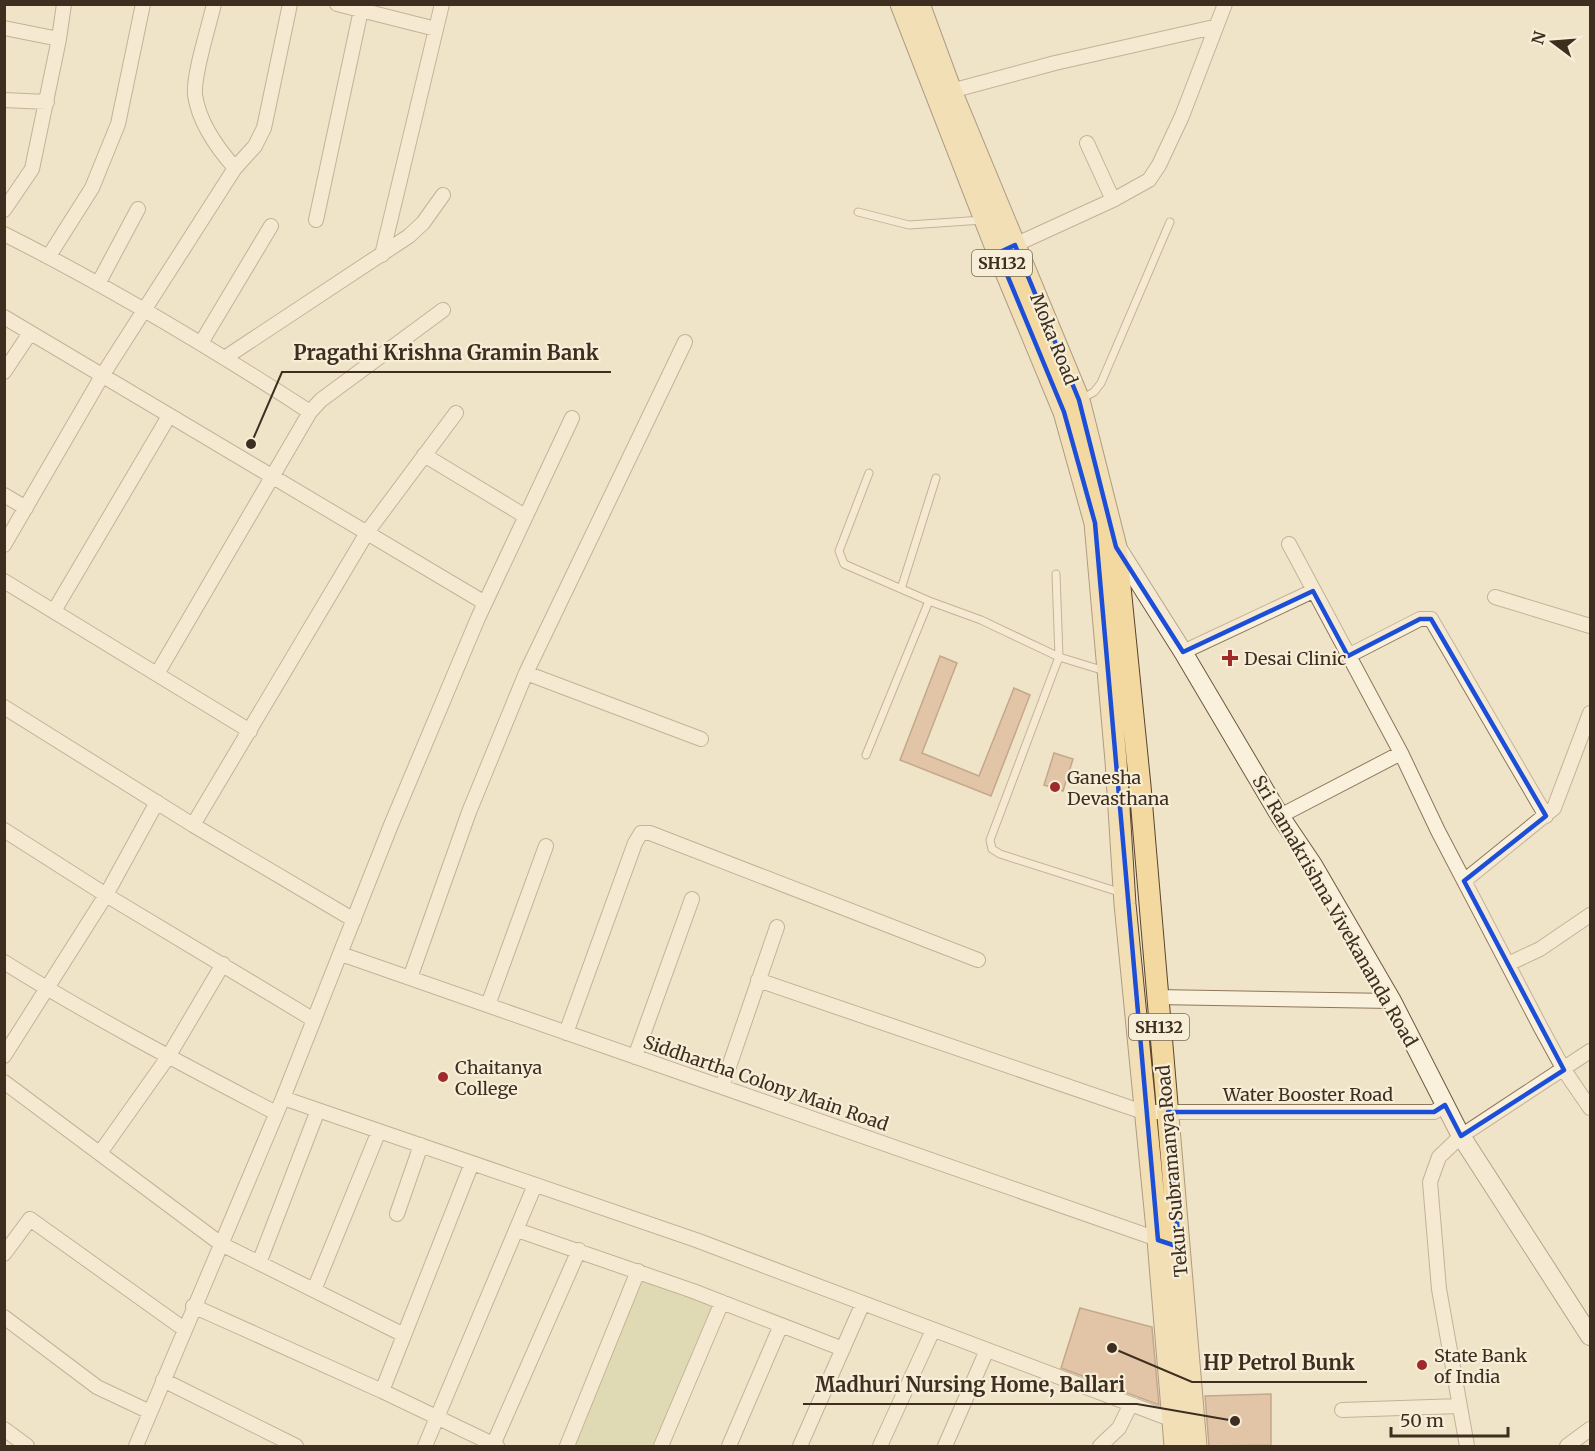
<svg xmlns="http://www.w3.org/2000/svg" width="1595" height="1451" font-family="Merriweather,serif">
	<rect width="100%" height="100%" fill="#f0e4c8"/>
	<path fill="#c9cf9b" d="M640,1276L717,1304L660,1446H570Z"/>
	<path fill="#cf9f7d" stroke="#8d5f41" stroke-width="1.5" d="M940,656L957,663L922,753L979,776L1014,688L1030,695L991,796L900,760Z
		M1054,753L1073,759L1063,791L1044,785Z
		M1080,1308L1152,1327L1159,1405L1061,1368Z
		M1271,1394V1445L1209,1446L1205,1396Z"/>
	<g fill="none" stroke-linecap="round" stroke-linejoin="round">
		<defs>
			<path id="service" d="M858,212L909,225L983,220
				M1081,399L1094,392L1101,383L1170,222
				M869,473L839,551L844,564L929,601L981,620L1059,657L1105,671
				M1056,574L1059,657L990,840L992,849L1000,854L1122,893
				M901,589L936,478
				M866,755L929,601"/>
			<path id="minor" d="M214,4C209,26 193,75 195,95C199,122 218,149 235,168
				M337,4L436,29
				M4,28L59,39L32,169L4,210
				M59,39L64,4
				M951,91L1055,63L1214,27
				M4,100L47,102
				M1087,143L1113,200
				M316,220L361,10
				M4,234C110,287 211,348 310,412
				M1008,248L1113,200L1149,180L1159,165L1182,116L1225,4
				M382,255L442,4
				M49,256L92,188L118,124L143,4
				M98,284L138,209
				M4,317L485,603
				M201,343L271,226
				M226,357L409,236L423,223L443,195
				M4,372L30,333
				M424,455L525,516
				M4,495L26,508
				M1289,544L1401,753L1438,831L1541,1028L1564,1070L1590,1108
				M4,545L102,376L235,168L255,146L264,128L290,4
				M4,581L250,731
				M1495,597L1590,626
				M54,611L169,416
				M1183,652L1313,591
				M1348,656L1420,619H1431L1546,816
				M526,673L701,739
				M157,674L310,412L321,400L443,310
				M4,707L193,825L354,920
				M1280,816L1401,753
				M193,825L368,531L456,413
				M4,830L106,895L314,1020
				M1464,881L1554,808L1590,713
				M341,954L1163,1241
				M4,962C92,1017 184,1065 276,1113
				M1508,964L1540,949L1590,915
				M410,978L469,812L526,673L685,342
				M758,980L1143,1112H1434L1445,1105
				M1156,997L1392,1001
				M488,1005L546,846
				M566,1033L635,843L641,833H650L978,960
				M4,1056L106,895L157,802
				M635,1057L692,899
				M4,1082L221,1244L404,1335
				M722,1087L777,927
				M283,1098L696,1240L1173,1420
				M100,1153L168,1057L223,964
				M397,1214L421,1145
				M517,1230L693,1291L843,1349
				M4,1254L30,1219L184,1329
				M259,1263L318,1110
				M314,1290L379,1131
				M193,1306L382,1391L497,1446
				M4,1317L97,1387L150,1412
				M163,1380L296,1446
				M382,1391L472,1163
				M1342,1410L1460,1406
				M4,1429L27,1446
				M493,1445L579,1250
				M136,1446L283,1098L391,825L478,618L572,418
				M425,1446L535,1185
				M567,1446L638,1271
				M661,1446L722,1302
				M729,1446L781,1325
				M800,1446L863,1303
				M880,1446L933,1330
				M945,1446L987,1350
				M1100,1446L1119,1428L1131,1404
				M1467,1446L1439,1289L1430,1182L1439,1157L1461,1136L1590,1051
				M1567,1446L1590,1429"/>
			<path id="secondary" d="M1116,546L1183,652L1280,816L1313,865L1392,1001L1461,1136L1590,1336"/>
			<path id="primary" d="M901,4L998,253L1064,412L1095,523L1116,761L1125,904L1158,1240L1175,1446
				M919,4L951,91L1079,400L1116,547L1140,786L1196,1446"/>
		</defs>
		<use href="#service" stroke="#8d765c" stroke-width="9"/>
		<use href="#minor" stroke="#8d765c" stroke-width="16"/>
		<use href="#secondary" stroke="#6f573f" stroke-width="20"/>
		<use href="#primary" stroke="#5b4430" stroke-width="23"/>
		<use href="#service" stroke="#faf1dc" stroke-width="7"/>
		<use href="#minor" stroke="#faf1dc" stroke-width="14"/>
		<use href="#secondary" stroke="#faf1dc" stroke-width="18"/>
		<use href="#primary" stroke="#f3d9a0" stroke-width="21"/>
	</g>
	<path d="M0 0H1595V1451H0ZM1015,245L1079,400L1116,547L1183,652L1313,591L1348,656L1420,619H1431L1546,816L1464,881L1564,1070L1461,1136L1445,1105L1434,1112H1168L1179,1247L1158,1240L1095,523L1064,412L998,253Z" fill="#f0e4c8" fill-opacity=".55" fill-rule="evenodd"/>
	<path fill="none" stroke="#1d4ed8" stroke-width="4.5" stroke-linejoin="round" d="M1015,245L1079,400L1116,547L1183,652L1313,591L1348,656L1420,619H1431L1546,816L1464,881L1564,1070L1461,1136L1445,1105L1434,1112H1168L1179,1247L1158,1240L1095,523L1064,412L998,253Z"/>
	<g fill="#9e2a2b" stroke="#f7eed8" stroke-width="2">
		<path d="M1227 649h6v6h6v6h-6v6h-6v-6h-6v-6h6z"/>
		<circle cx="1055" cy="787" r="6"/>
		<circle cx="443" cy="1077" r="6"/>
		<circle cx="1422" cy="1365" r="6"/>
	</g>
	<g text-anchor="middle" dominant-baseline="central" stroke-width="4.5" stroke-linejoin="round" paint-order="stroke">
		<g fill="#f7eed8" stroke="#756857" stroke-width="1.5">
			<rect x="972" y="250" width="60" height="26" rx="4.5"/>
			<rect x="1129" y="1014" width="60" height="26" rx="4.5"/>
		</g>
		<g font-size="16" font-weight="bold" fill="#3d2e20">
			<text x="1002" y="263">SH132</text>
			<text x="1159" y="1027">SH132</text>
		</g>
		<g font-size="18" fill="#3d2e20" stroke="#f7eed8">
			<text transform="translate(1054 339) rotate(68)">Moka Road</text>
			<text transform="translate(1335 911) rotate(60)">Sri Ramakrishna Vivekananda Road</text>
			<text transform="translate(766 1083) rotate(19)">Siddhartha Colony Main Road</text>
			<text x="1308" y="1094">Water Booster Road</text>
			<text transform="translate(1172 1171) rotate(-95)">Tekur Subramanya Road</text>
		</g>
		<g font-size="18" fill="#3d2e20" stroke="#f7eed8" text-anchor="start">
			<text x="1244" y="658">Desai Clinic</text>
			<text x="1067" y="777">Ganesha<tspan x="1067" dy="21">Devasthana</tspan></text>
			<text x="455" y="1067">Chaitanya<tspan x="455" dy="21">College</tspan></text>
			<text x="1434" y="1355">State Bank<tspan x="1434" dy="21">of India</tspan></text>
		</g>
	</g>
	<path fill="none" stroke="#3d2e20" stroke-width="2" d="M251 444L282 372H611M1112 1348L1192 1382H1367M1235 1421L1137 1404H803"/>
	<g fill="#3d2e20" stroke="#f7eed8" stroke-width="2">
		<circle cx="251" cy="444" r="6"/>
		<circle cx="1112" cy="1348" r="6"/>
		<circle cx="1235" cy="1421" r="6"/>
	</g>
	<g font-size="20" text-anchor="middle" font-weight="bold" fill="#3d2e20" stroke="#f7eed8" stroke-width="4.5" stroke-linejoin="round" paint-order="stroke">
		<text x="446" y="360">Pragathi Krishna Gramin Bank</text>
		<text x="1279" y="1370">HP Petrol Bunk</text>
		<text x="970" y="1392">Madhuri Nursing Home, Ballari</text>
	</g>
	<rect width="1595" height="1451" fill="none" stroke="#3d2e20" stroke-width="12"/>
	<g transform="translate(1553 42) rotate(286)" stroke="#f7eed8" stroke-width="4.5" paint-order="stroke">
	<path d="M0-4.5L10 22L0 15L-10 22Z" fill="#3d2e20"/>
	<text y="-9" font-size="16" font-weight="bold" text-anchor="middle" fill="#3d2e20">N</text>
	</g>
	<path d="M1391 1427v9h117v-9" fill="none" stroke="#3d2e20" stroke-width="3"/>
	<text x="1400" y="1427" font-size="18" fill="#3d2e20" stroke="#f7eed8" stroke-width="4.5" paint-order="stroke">50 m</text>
</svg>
